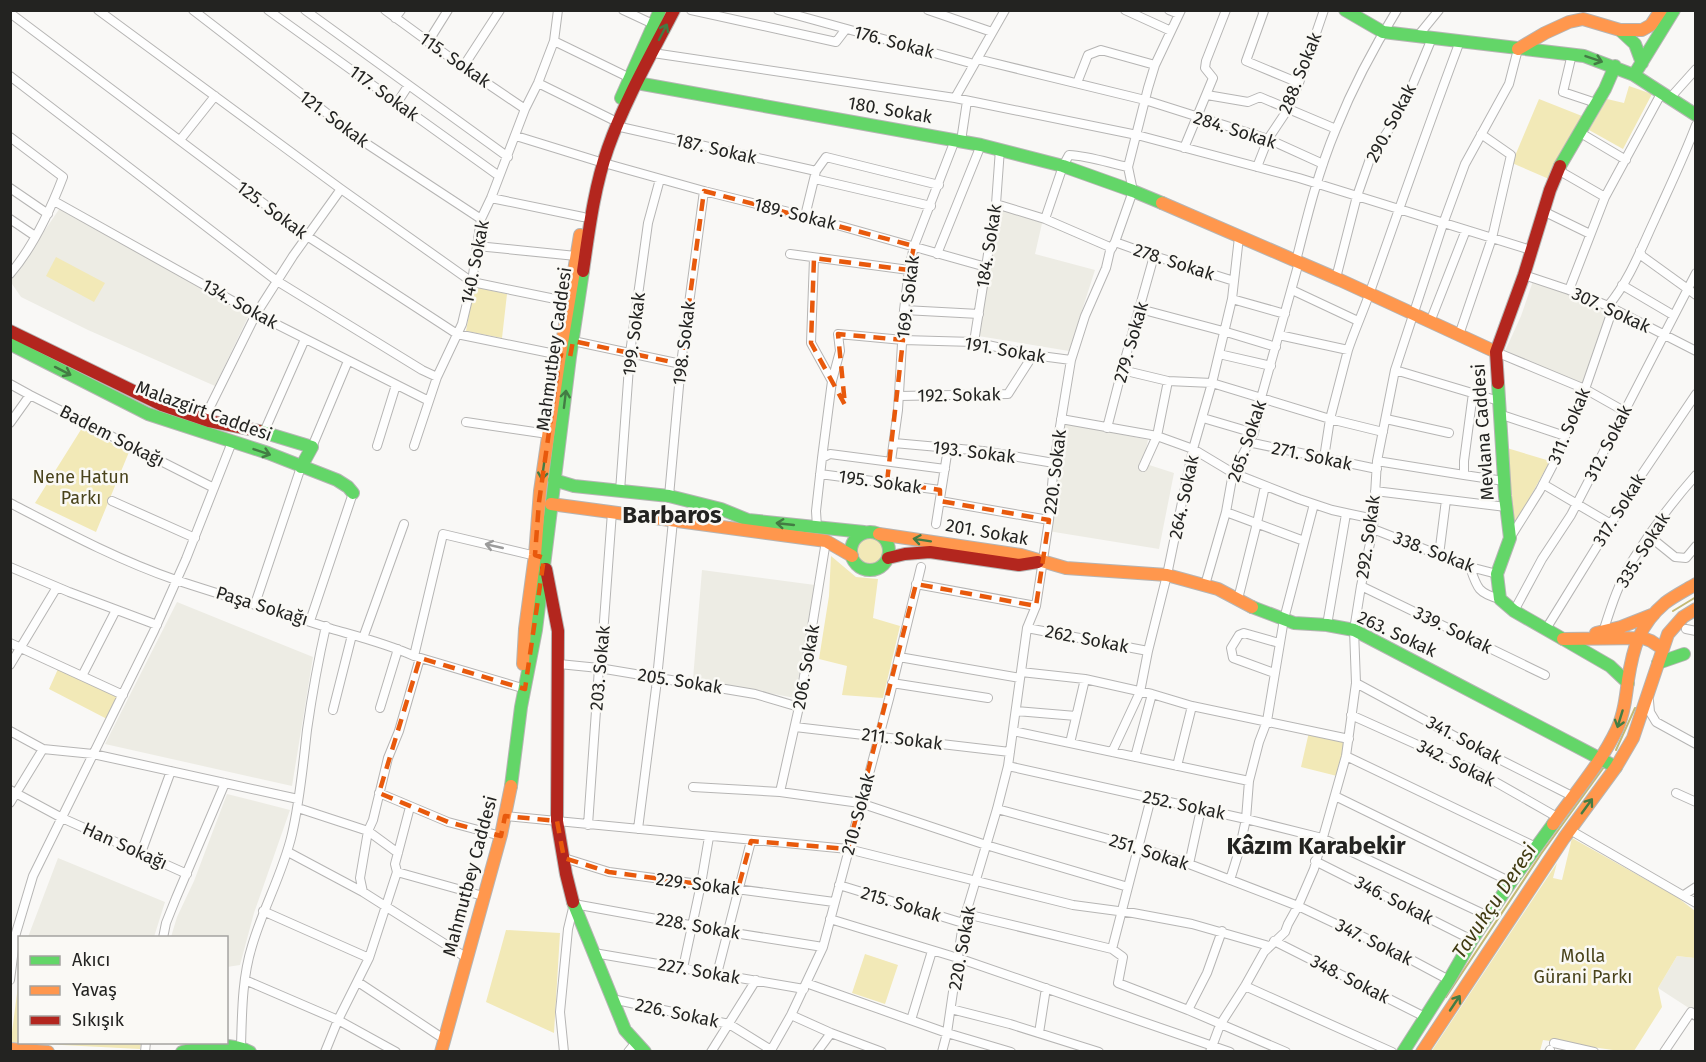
<svg xmlns="http://www.w3.org/2000/svg" width="1706" height="1062" font-family="'Fira Sans',sans-serif">
	<rect width="100%" height="100%" fill="#f9f8f6"/>
	<path fill="#edece4" d="M993,207L1043,219L1035,254L1095,270L1069,351L972,335Z
		M60,208L249,315L215,386L88,330L21,297L10,281Z
		M1533,281L1609,310L1582,385L1505,351L1521,316Z
		M1065,422L1148,440L1143,463L1174,473L1159,549L1048,531Z
		M702,570L815,585L795,698L693,679Z
		M177,602L313,657L292,786L105,744Z
		M227,794L290,810L254,913L240,965L227,967L226,938L171,937L177,917L194,881Z
		M58,858L165,902L154,937H28Z
		M1677,956L1695,958V1012L1658,988Z"/>
	<path fill="#f2e9b7" d="M1629,86L1652,94L1623,149L1589,130L1607,99L1624,103Z
		M1539,99L1582,116L1549,179L1512,163Z
		M56,257L105,283L94,302L46,276Z
		M474,287L507,294L502,338L466,331Z
		M82,428L129,452L96,532L35,503Z
		M1507,448L1550,461L1513,528Z
		M856 550a14 14 0 1 1 28 0a14 14 0 1 1-28 0Z
		M831,556L856,577L878,579L873,618L900,626L883,698L842,695L847,666L819,659L829,596Z
		M58,669L116,696L117,699L107,719L49,689Z
		M1309,732L1346,741L1337,776L1301,767Z
		M1572,838L1677,897L1695,911V958L1677,956L1658,988L1662,1007L1634,1051H1620L1543,1040L1540,1051L1431,1052L1557,863L1553,878L1562,880Z
		M506,930L560,933L554,1033L486,1002Z
		M865,954L898,965L885,1004L852,993Z
		M19,978V1042H11V1040Z
		M23,1043L141,1042V1043L140,1049Z"/>
	<g fill="none" stroke-linecap="round" stroke-linejoin="round">
		<path stroke="#c4b975" stroke-width="2" d="M1673,611L1696,597
			M1616,750L1635,708
			M1446,997L1541,854L1604,767"/>
		<defs>
			<path id="street" d="M98,10L341,189L472,282L570,302
				M193,10L364,142L481,219
				M268,10L499,176
				M305,10L508,157
				M385,10L463,67L525,109
				M623,10L653,24
				M691,10L836,42L846,29
				M778,10L974,64
				M928,10L992,32
				M1125,10L1171,31
				M1169,10L1179,14
				M1262,10L1264,11L1246,61L1299,83
				M10,13L307,236L457,334L560,355
				M395,18L401,10
				M1417,37L1439,10
				M554,41L630,78
				M428,42L448,10
				M653,53L955,98L1137,135L1299,178L1531,250
				M1572,54L1563,92L1596,103
				M977,59L1145,100L1268,139L1323,164
				M463,67L500,10
				M10,76L277,281L422,370L437,377
				M538,83L611,119
				M1077,83L1088,55L1101,50L1155,65
				M1207,95L1248,102L1260,97L1336,129
				M955,98L1005,10
				M1670,98L1696,69
				M397,103L408,86
				M616,126L816,171
				M1579,132L1626,160
				M516,136L597,161
				M10,137L63,177C50,211 34,246 10,274
				M180,140L215,96
				M961,141L967,101
				M1184,148L1213,78L1205,68L1206,61L1226,10
				M604,163L704,191L805,216L986,267
				M1257,167L1268,139L1288,109L1299,83L1324,10
				M1558,170L1605,197
				M815,179L931,206
				M10,188L48,214
				M491,198L583,217
				M54,201L256,314L429,401
				M996,204L1045,219L1112,248
				M1543,211L1590,234
				M805,216L816,171L826,157L939,185
				M10,219L35,236
				M1045,219L1063,166L1069,155C1089,156 1109,163 1128,167
				M1115,242L1154,256L1234,281
				M477,246L576,256
				M1640,251L1642,256L1696,295
				M790,254L909,270
				M937,254L981,145
				M814,258L811,343L832,381L822,458
				M1296,261C1307,217 1318,172 1336,129C1352,89 1374,47 1397,10
				M1524,275L1569,290L1608,306L1696,351
				M1336,278L1357,196L1371,156L1392,125L1410,91L1432,38
				M1622,285L1673,315
				M1292,290L1358,321
				M1569,290L1605,197L1662,92
				M1232,299L1285,314
				M1608,306C1629,281 1641,249 1655,219C1669,188 1684,157 1696,125
				M1140,309L1223,331L1276,347
				M904,310L979,314
				M1430,322L1466,230
				M1279,335L1348,350C1355,329 1364,310 1371,289C1400,206 1429,124 1460,41
				M1459,335L1492,238L1511,155L1481,134
				M573,341L681,364
				M974,342L996,204L1000,149
				M1496,352L1585,389L1624,411
				M1219,354L1271,366
				M1122,370L1168,381L1212,383L1330,419L1383,432
				M1395,370L1499,401
				M832,381L840,351L838,334L903,340L974,342L1033,355L1071,360
				M10,384L30,395L214,488
				M899,396L1008,394L1033,355
				M1499,414L1565,436
				M1203,418L1254,433
				M204,419L256,314L293,256L341,189
				M1061,419L1157,436L1193,449L1233,473L1299,499L1332,510L1374,519
				M1386,419L1449,433
				M466,422L548,434
				M10,423L30,395
				M1107,428L1122,370L1154,256
				M264,432L305,339
				M1248,442L1377,469
				M894,443L983,451L1054,463
				M377,446L396,385
				M414,446L437,377L462,324L472,282L481,219L491,198L525,109L538,83L554,41L558,10
				M312,447L348,361
				M1324,458L1330,419L1348,350
				M891,461L898,410L904,310L909,270L914,246L955,140
				M1377,461L1464,475V461L1473,393
				M1143,467L1157,436L1168,381
				M820,474L940,490
				M1464,475L1504,481
				M1543,484L1611,524
				M620,491L630,353L648,223L660,179
				M1375,491L1506,507
				M669,496L681,364L704,191
				M112,501L195,538
				M940,501L1049,520
				M10,503C64,531 118,560 176,580C227,597 280,612 332,629C360,637 388,644 414,656L522,688
				M1226,512L1304,541
				M936,524L948,448
				M817,527L816,511L822,458L830,454L945,469
				M1373,529L1470,567L1497,574
				M1649,536L1675,557L1686,558L1696,546
				M1510,538L1540,490L1554,463L1585,389L1613,308
				M1439,555L1446,500
				M10,567L69,592L157,625
				M1470,567C1477,588 1478,593 1500,599
				M916,584L1036,606
				M1205,585L1226,512L1233,473L1254,433L1261,398L1299,262
				M1361,586L1545,675
				M1238,599L1257,523L1265,486
				M255,604L301,467
				M1514,611L1542,559L1571,515L1696,273
				M310,621L353,493
				M1327,625L1346,514
				M1027,628L1148,651
				M1546,629L1638,480L1696,394
				M1686,629L1696,631
				M1603,632C1611,607 1619,581 1634,558C1652,529 1673,501 1696,475
				M363,638L404,524
				M10,643L123,695
				M414,656L443,534L540,557
				M899,657L1020,678
				M559,664L599,668L755,694L799,707
				M10,665L57,587
				M1021,672L1085,679L1152,694L1192,706L1349,739
				M1274,673L1233,658L1231,648L1239,635L1244,633L1279,643
				M82,676L116,610
				M892,683L988,698
				M1356,683L1471,745L1572,796
				M1649,701L1650,712L1656,722L1696,744
				M380,708L398,649
				M333,710L352,635
				M1016,711L1076,716
				M1351,715L1478,772L1557,817
				M795,727L1010,752
				M10,731L43,749L93,754L298,799
				M1013,731L1249,781
				M1070,743L1085,679
				M1112,752L1140,692L1148,651L1167,575L1193,449L1212,383L1232,299L1239,237
				M1346,756L1536,847
				M1135,757L1152,694
				M1008,766L1246,819L1322,838L1488,916
				M1177,766L1192,706
				M693,787L780,792L860,803L986,845L1128,887
				M10,790L62,818L187,874
				M780,792L799,707L826,541
				M379,793L448,822L501,836
				M1676,793L1696,802
				M1335,796L1511,882
				M10,803L43,749
				M298,808L368,831L373,820L388,758L399,731L420,658
				M997,809L1138,847L1189,864L1298,906L1406,957L1449,980
				M505,816L848,849L1073,905L1133,913L1192,924L1269,946
				M588,825L599,668L601,662L612,512
				M638,829L656,688L673,521
				M1570,830L1696,903
				M288,852L363,892
				M141,853L171,771
				M398,853L368,831L360,878L363,892L467,958
				M564,858L609,872L834,902
				M1315,861L1472,940
				M1189,864L1201,809
				M397,872L483,896
				M1230,880L1239,851L1246,819L1249,781L1259,742L1267,721L1284,619L1314,504
				M839,885L963,923
				M1684,895L1696,887
				M263,911L369,958
				M966,914L1112,949L1123,957L1118,983L1188,1010L1286,1052
				M830,919L958,958L1230,1052
				M163,938L166,923L176,898L225,783
				M1274,941L1425,1017
				M1112,949L1151,798
				M594,953L804,989
				M683,968L701,884L709,837
				M717,974L751,841
				M10,980L16,933L33,876L154,631L186,559L232,442
				M245,980L338,1020L396,1052
				M358,982L444,1039
				M806,983L947,1033L1011,1052
				M1245,986L1392,1052
				M612,999L729,1024L771,1050
				M951,1009L1010,1024L1099,1052
				M1188,1010L1207,973L1222,931
				M791,1015L831,1033L882,1052
				M911,1020L932,951
				M1039,1033L1046,988
				M1554,1043L1594,1052
				M241,1046C242,1013 242,978 252,946C263,908 283,873 292,834C300,800 303,765 307,730C312,695 318,661 326,626
				M145,1052L146,1042
				M325,1052L338,1020L369,958L397,872L395,864L410,807
				M564,1052L560,1012L568,929L574,904L728,932L823,947
				M628,1052L636,1042
				M711,1052L756,980
				M770,1052L791,1015L823,947L889,699L921,567
				M817,1052L831,1033
				M942,1052L947,1033L963,923L997,809L1008,766L1027,628L1036,606L1049,520L1054,463L1071,360L1085,316L1106,268L1110,251L1115,242L1133,191L1128,167L1148,88L1155,65L1181,10
				M1210,1052L1220,1025L1245,986L1264,952L1285,932L1288,924L1298,906L1314,869L1346,756L1356,683L1354,630L1361,586L1373,529L1377,461L1395,370L1443,224L1465,164L1509,84L1518,49
				M1549,1052L1550,1050
				M1664,1052L1691,1012L1696,1016"/>
			<path id="fast" d="M1345,10L1383,32L1584,56L1634,75L1696,115
				M1620,30L1635,44L1642,63
				M1634,75L1674,10
				M637,83L981,145L1063,166L1133,191L1162,203
				M621,98L660,10
				M1560,166L1605,89L1615,66
				M10,344L148,414L268,453L337,480L348,487L353,493
				M1498,383L1505,496L1510,538L1497,574L1500,599L1514,611L1563,639
				M259,431L312,447L301,467
				M554,480L574,486L669,496L721,509L748,520L864,532
				M851 551a19 19 0 1 1 38 0a19 19 0 1 1-38 0Z
				M1252,607L1294,623L1327,625L1354,630L1616,767
				M1565,640L1610,666L1628,683
				M1658,663L1684,654
				M511,786L521,707L536,630L570,357L583,271
				M573,902L625,1030L645,1052
				M182,1052C205,1047 228,1041 250,1052
				M1403,1052L1449,980L1472,940L1511,882L1553,824"/>
			<path id="slow" d="M1518,49L1545,33L1569,22L1583,19L1620,30H1642L1651,25L1661,10
				M1162,203L1340,280L1496,352
				M551,504L826,541L852,556
				M879,534L1021,555L1066,568L1167,575L1218,589L1252,607
				M1596,633L1621,627L1654,614
				M1563,639L1643,638L1651,641L1663,649
				M523,664L525,629L535,555L540,491L560,355L580,235
				M1553,824C1575,793 1601,763 1617,729C1624,714 1626,696 1628,680C1633,648 1639,625 1665,603C1674,596 1686,590 1696,584
				M10,1049L48,1052
				M441,1052L501,835L511,786
				M1422,1052L1564,838L1616,767L1633,738L1668,634L1683,617L1696,609"/>
			<path id="jam" d="M583,271C589,230 594,188 608,148C625,100 651,55 674,10
				M10,331L162,405L209,421L259,431
				M1498,383L1496,352L1524,275L1550,190L1560,166
				M888,558L905,554L930,552L1019,565L1038,562
				M546,569L558,631L557,821L566,874L573,902"/>
		</defs>
		<use href="#street" stroke="#b6b5b4" stroke-width="10"/>
		<use href="#fast" stroke="#b6b5b4" stroke-width="14"/>
		<use href="#slow" stroke="#b6b5b4" stroke-width="14"/>
		<use href="#jam" stroke="#b6b5b4" stroke-width="14"/>
		<use href="#street" stroke="#fefefe" stroke-width="8"/>
		<use href="#fast" stroke="#63d668" stroke-width="12"/>
		<use href="#slow" stroke="#ff974d" stroke-width="12"/>
		<use href="#jam" stroke="#b3261e" stroke-width="12"/>
	</g>
	<defs><path id="oneway-shaft" d="M-6 0H5M1.5-3L5.5 0L1.5 3" fill="none" stroke-width="1.6" stroke-linecap="round" stroke-linejoin="round" transform="scale(1.5)"/></defs>
	<g stroke="#437c44">
		<use href="#oneway-shaft" transform="translate(663 32) rotate(-63)"/>
		<use href="#oneway-shaft" transform="translate(1594 59) rotate(19)"/>
		<use href="#oneway-shaft" transform="translate(63 371) rotate(27)"/>
		<use href="#oneway-shaft" transform="translate(565 399) rotate(-83)"/>
		<use href="#oneway-shaft" transform="translate(262 452) rotate(19)"/>
		<use href="#oneway-shaft" transform="translate(543 471) rotate(98)"/>
		<use href="#oneway-shaft" transform="translate(785 524) rotate(-174)"/>
		<use href="#oneway-shaft" transform="translate(922 540) rotate(-171)"/>
		<use href="#oneway-shaft" transform="translate(1620 719) rotate(107)"/>
		<use href="#oneway-shaft" transform="translate(1587 806) rotate(-54)"/>
		<use href="#oneway-shaft" transform="translate(1455 1003) rotate(-56)"/>
	</g>
	<use stroke="#9b9b9b" href="#oneway-shaft" transform="translate(494 546) rotate(-167)"/>
	<path fill="none" stroke="#e8590c" stroke-width="4.5" stroke-dasharray="12 8" stroke-linejoin="round" d="M704,191L914,246L909,270L814,258L811,343L845,405L838,334L903,340L887,482L940,490V501L1049,520L1036,606L916,584L848,849L751,841L738,889L609,872L564,858L557,821L505,816L501,836L448,822L379,793L420,658L525,689L544,558L535,555L539,502L560,355L570,357L573,341L681,364Z"/>
	<g text-anchor="middle" dominant-baseline="central" stroke-width="5" stroke-linejoin="round" paint-order="stroke">
		<g font-size="18" fill="#232321" stroke="#faf9f5">
			<text transform="translate(894 42) rotate(15)">176. Sokak</text>
			<text transform="translate(455 60) rotate(35)">115. Sokak</text>
			<text transform="translate(1300 73) rotate(-68)">288. Sokak</text>
			<text transform="translate(384 93) rotate(36)">117. Sokak</text>
			<text transform="translate(890 110) rotate(10)">180. Sokak</text>
			<text transform="translate(334 119) rotate(37)">121. Sokak</text>
			<text transform="translate(1391 123) rotate(-62)">290. Sokak</text>
			<text transform="translate(1235 130) rotate(18)">284. Sokak</text>
			<text transform="translate(716 149) rotate(13)">187. Sokak</text>
			<text transform="translate(272 210) rotate(37)">125. Sokak</text>
			<text transform="translate(795 214) rotate(14)">189. Sokak</text>
			<text transform="translate(989 246) rotate(-81)">184. Sokak</text>
			<text transform="translate(475 262) rotate(-79)">140. Sokak</text>
			<text transform="translate(1174 262) rotate(18)">278. Sokak</text>
			<text transform="translate(908 297) rotate(-83)">169. Sokak</text>
			<text transform="translate(240 304) rotate(29)">134. Sokak</text>
			<text transform="translate(1611 310) rotate(25)">307. Sokak</text>
			<text transform="translate(634 334) rotate(-83)">199. Sokak</text>
			<text transform="translate(1131 342) rotate(-74)">279. Sokak</text>
			<text transform="translate(684 343) rotate(-83)">198. Sokak</text>
			<text transform="translate(554 349) rotate(-82)">Mahmutbey Caddesi</text>
			<text transform="translate(1005 350) rotate(10)">191. Sokak</text>
			<text transform="translate(959 395) rotate(-1)">192. Sokak</text>
			<text transform="translate(204 411) rotate(20)">Malazgirt Caddesi</text>
			<text transform="translate(1569 426) rotate(-67)">311. Sokak</text>
			<text transform="translate(1483 432) rotate(-94)">Mevlana Caddesi</text>
			<text transform="translate(112 436) rotate(27)">Badem Sokağı</text>
			<text transform="translate(1247 441) rotate(-71)">265. Sokak</text>
			<text transform="translate(1608 443) rotate(-63)">312. Sokak</text>
			<text transform="translate(974 452) rotate(7)">193. Sokak</text>
			<text transform="translate(1312 456) rotate(12)">271. Sokak</text>
			<text transform="translate(1055 472) rotate(-83)">220. Sokak</text>
			<text transform="translate(880 482) rotate(8)">195. Sokak</text>
			<text transform="translate(1184 497) rotate(-78)">264. Sokak</text>
			<text transform="translate(1619 510) rotate(-58)">317. Sokak</text>
			<text transform="translate(987 532) rotate(10)">201. Sokak</text>
			<text transform="translate(1368 537) rotate(-82)">292. Sokak</text>
			<text transform="translate(1643 550) rotate(-58)">335. Sokak</text>
			<text transform="translate(1434 552) rotate(21)">338. Sokak</text>
			<text transform="translate(262 606) rotate(17)">Paşa Sokağı</text>
			<text transform="translate(1453 630) rotate(26)">339. Sokak</text>
			<text transform="translate(1397 634) rotate(25)">263. Sokak</text>
			<text transform="translate(1087 639) rotate(11)">262. Sokak</text>
			<text transform="translate(806 667) rotate(-80)">206. Sokak</text>
			<text transform="translate(600 668) rotate(-85)">203. Sokak</text>
			<text transform="translate(680 681) rotate(9)">205. Sokak</text>
			<text transform="translate(902 739) rotate(7)">211. Sokak</text>
			<text transform="translate(1464 740) rotate(28)">341. Sokak</text>
			<text transform="translate(1456 763) rotate(26)">342. Sokak</text>
			<text transform="translate(1184 805) rotate(12)">252. Sokak</text>
			<text transform="translate(858 814) rotate(-75)">210. Sokak</text>
			<text transform="translate(125 846) rotate(24)">Han Sokağı</text>
			<text transform="translate(1149 852) rotate(18)">251. Sokak</text>
			<text transform="translate(470 876) rotate(-75)">Mahmutbey Caddesi</text>
			<text transform="translate(698 884) rotate(7)">229. Sokak</text>
			<text transform="translate(1394 900) rotate(27)">346. Sokak</text>
			<text transform="translate(901 904) rotate(17)">215. Sokak</text>
			<text transform="translate(698 926) rotate(10)">228. Sokak</text>
			<text transform="translate(1374 942) rotate(26)">347. Sokak</text>
			<text transform="translate(962 948) rotate(-80)">220. Sokak</text>
			<text transform="translate(699 971) rotate(10)">227. Sokak</text>
			<text transform="translate(1350 979) rotate(27)">348. Sokak</text>
			<text transform="translate(677 1013) rotate(12)">226. Sokak</text>
		</g>
		<g font-size="18" fill="#49431b" stroke="#faf9f5">
			<text x="81" y="477">Nene Hatun<tspan x="81" dy="21">Parkı</tspan></text>
			<text x="1583" y="956">Molla<tspan x="1583" dy="21">Gürani Parkı</tspan></text>
		</g>
		<g font-size="20" font-style="italic" fill="#413b12" stroke="#faf9f5">
			<text transform="translate(1494 901) rotate(-56)">Tavukçu Deresi</text>
		</g>
		<g font-size="24" font-weight="bold" fill="#232321" stroke="#faf9f5">
			<text x="672" y="515">Barbaros</text>
			<text x="1316" y="846">Kâzım Karabekir</text>
		</g>
	</g>
	<rect width="1706" height="1062" fill="none" stroke="#232321" stroke-width="24"/>
	<rect x="18" y="936" width="210" height="108" fill="#faf9f5" stroke="#a4a3a0" stroke-width="1.5"/>
	<rect x="30" y="956" width="30" height="9" fill="#63d668" stroke="#a4a3a0" stroke-width="1.5"/>
	<text x="72" y="966" font-size="18" fill="#232321">Akıcı</text>
	<rect x="30" y="986" width="30" height="9" fill="#ff974d" stroke="#a4a3a0" stroke-width="1.5"/>
	<text x="72" y="996" font-size="18" fill="#232321">Yavaş</text>
	<rect x="30" y="1016" width="30" height="9" fill="#b3261e" stroke="#a4a3a0" stroke-width="1.5"/>
	<text x="72" y="1026" font-size="18" fill="#232321">Sıkışık</text>
</svg>
